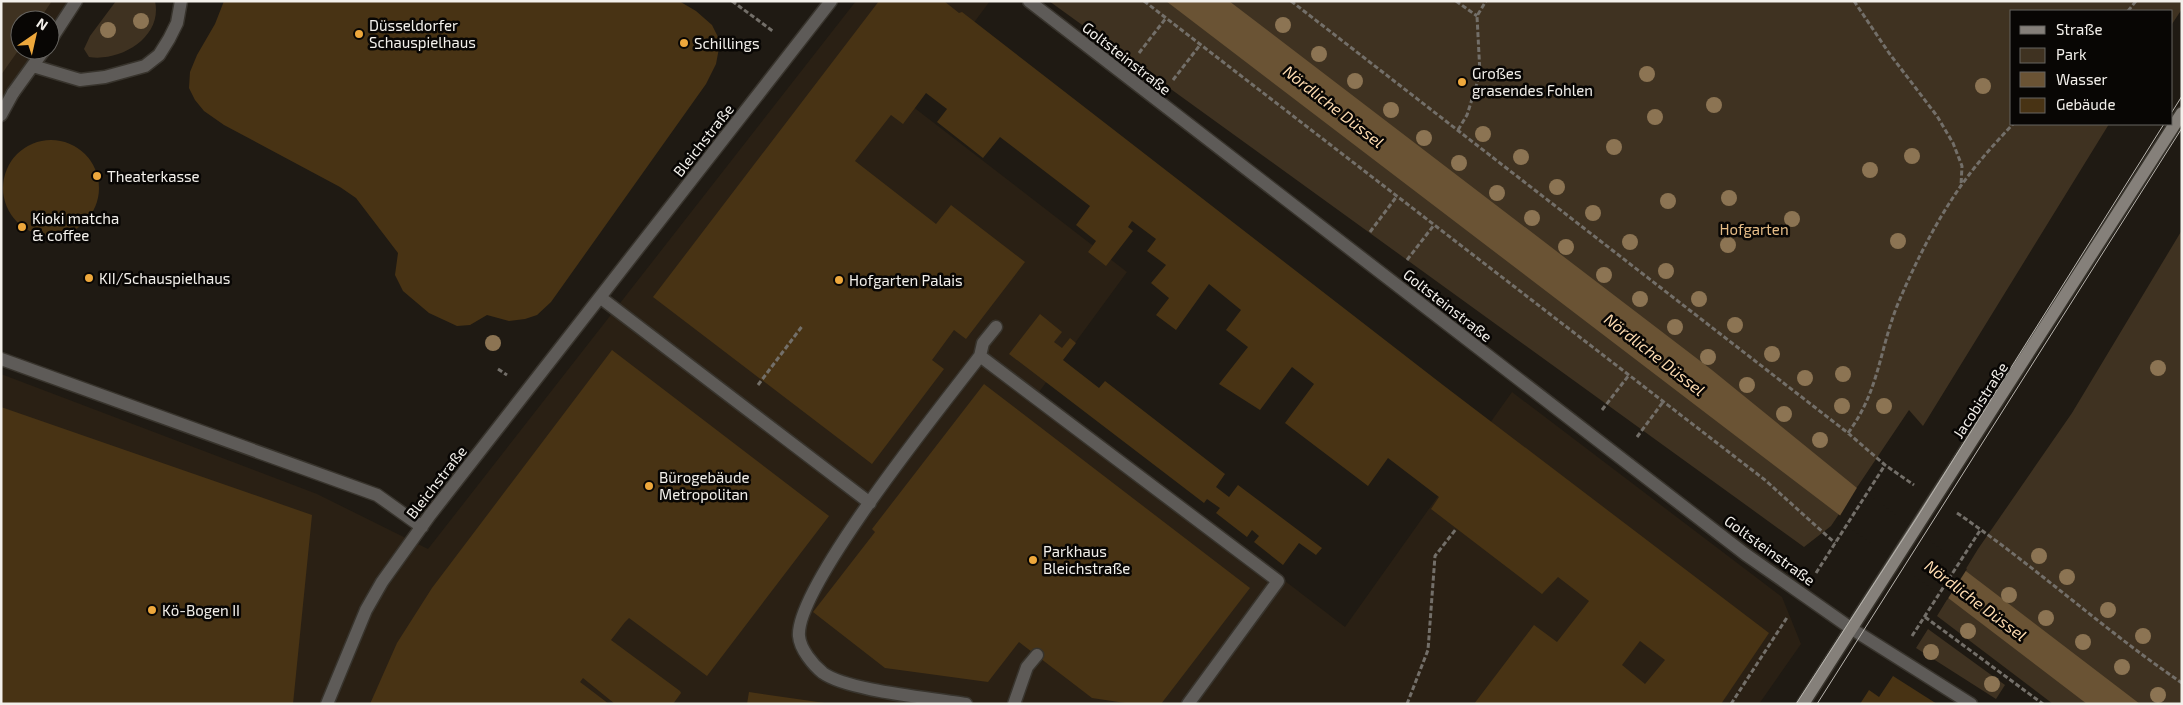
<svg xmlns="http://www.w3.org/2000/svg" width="2183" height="705" font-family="'Exo 2',sans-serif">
	<rect width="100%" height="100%" fill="#1f1a13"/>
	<path fill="#2a2014" d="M1,1H77L50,38V20H20V50H41L1,107Z
		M856,1H990L912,106L1127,272L1039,392L1345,627L1512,392L1782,597L1801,644L1759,704H1V374L317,494L428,549Z"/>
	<path fill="#3f3221" d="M1,1H52L39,20H20V48L1,75Z
		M116,1H155C163,37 121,62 89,57L84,49L90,36Z
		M1049,1H2182V9L2172,24V11H2012V124H2109L1923,426L1909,410L1831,526L1804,547Z
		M2182,230V704H2053L1937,616L1978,549L2072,413Z
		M1928,629L2005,685L1996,699L1916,648Z"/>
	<path fill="#6a5334" d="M1166,1H1229L1712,370L1857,488L2140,704H2087Z"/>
	<path fill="#1f1a13" d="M1858,486L1967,569L1947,600L1838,519Z"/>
	<path fill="#483314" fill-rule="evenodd" d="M224,1H679L696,11L712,25L718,37L719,48L716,64L706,84L551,302L537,315L525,319L509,321L487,315L470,325L457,326L429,313L403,291L395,275L398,253L356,198L340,187L224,125L204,111L195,100L189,88L190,72L197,55L215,24Z
		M879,1H944L959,13L962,12L1443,385L1769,633L1721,704H1474L1534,625L1557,642L1589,601L1558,577L1542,594L1431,509L1439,497L1388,458L1368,486L1285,423L1314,384L1292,367L1260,410L1219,384L1248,347L1226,330L1241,310L1209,284L1176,330L1156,315L1169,298L1151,283L1166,265L1147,251L1156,239L1132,221L1128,227L1133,231L1106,266L1088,252L1096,241L1076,225L1090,206L1000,137L983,158L937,122L947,109L926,93L903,124L891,115L855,161L936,224L951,205L1025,262L966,339L954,330L932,360L944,369L872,464L653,297ZM1640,641L1665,660L1645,684L1622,665Z
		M3 188a48 48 0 1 1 96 0a48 48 0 1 1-96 0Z
		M1040,314L1062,332L1054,342L1062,348L1070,338L1076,343L1063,360L1099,388L1105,381L1225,474L1216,487L1229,497L1238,485L1322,548L1316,555L1299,543L1283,565L1254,542L1259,536L1252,530L1247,537L1216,513L1220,508L1207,499L1204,503L1009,354Z
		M612,350L829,516L707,676L629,618L625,622L611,640L680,691L681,693L673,704H615L583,678L580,682L609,704H370L397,643L432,588Z
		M984,384L1250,588L1161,704H1132L1092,698L1019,642L988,682L885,668L813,612L875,532L872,529Z
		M1,407L312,515L293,704H1Z
		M1893,676L1937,704H1860L1869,690L1879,697Z
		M749,692L825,703V704H747Z"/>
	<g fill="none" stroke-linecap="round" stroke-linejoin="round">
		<defs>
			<path id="lane" d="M50,41L76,1
				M33,66L80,80L105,77L145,66L159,55L169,39L177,23L181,1
				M13,93L44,50
				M601,298L870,503
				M980,356L1278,581L1188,704
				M966,704C933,698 848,691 823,673C813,665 800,649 799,636C795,587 945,402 980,356L983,343L996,327
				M1014,704L1027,667L1037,655"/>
			<path id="street" d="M1029,1L1745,554L1852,629L1971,704
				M1,115L13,93
				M1,359L377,495L422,527
				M327,704L366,610L382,582L430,515L831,1"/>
			<path id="secondary" d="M1803,704L2182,113"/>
		</defs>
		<use href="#lane" stroke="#38342d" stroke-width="15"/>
		<use href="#street" stroke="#38342d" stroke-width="15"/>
		<use href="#secondary" stroke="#38342d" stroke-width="15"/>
		<path stroke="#736f69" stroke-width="3" stroke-dasharray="5 2.5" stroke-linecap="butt" d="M732,1L774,32
			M1144,1L1765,480L1835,543
			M1291,1L1848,433L1885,465L1914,485
			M1456,1L1477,16
			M1854,1L1889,53L1937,116L1953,143L1962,166L1961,185
			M2128,11L2136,1
			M1139,53L1166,18
			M1173,80L1200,45
			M1458,130L1467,115L1480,74L1477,16L1486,1
			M1370,232L1397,196
			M1407,260L1434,225
			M498,369L507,375
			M758,385L803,325
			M1602,410L1629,375
			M1848,433C1879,391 1879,352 1897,306C1917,258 1943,207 1975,167C1987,152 2000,138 2013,124
			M1637,437L1663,402
			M1957,513C2035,566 2104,630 2182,683
			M1816,573L1885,465
			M1925,617L2043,704
			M1912,636L1981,529
			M1407,704L1428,650L1435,556L1456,529
			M1731,704L1788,616"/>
		<use href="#lane" stroke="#5e5b58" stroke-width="12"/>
		<use href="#street" stroke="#5e5b58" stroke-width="12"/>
		<use href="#secondary" stroke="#85807a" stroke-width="12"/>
		<path stroke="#bab7b1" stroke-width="1" d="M2172,112L2182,96
			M1796,704L1916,519L2164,124
			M1817,704L2182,128"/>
	</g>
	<g fill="#8c7453">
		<circle cx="141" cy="21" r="8"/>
		<circle cx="1283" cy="25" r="8"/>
		<circle cx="108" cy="30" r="8"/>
		<circle cx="1319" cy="54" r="8"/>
		<circle cx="1647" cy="74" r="8"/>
		<circle cx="1355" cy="81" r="8"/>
		<circle cx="1983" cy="86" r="8"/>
		<circle cx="1714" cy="105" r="8"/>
		<circle cx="1391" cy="110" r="8"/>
		<circle cx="1655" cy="117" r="8"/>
		<circle cx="1483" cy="134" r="8"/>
		<circle cx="1424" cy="138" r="8"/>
		<circle cx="1614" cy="147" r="8"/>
		<circle cx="1912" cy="156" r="8"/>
		<circle cx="1521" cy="157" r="8"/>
		<circle cx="1459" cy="163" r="8"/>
		<circle cx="1870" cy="170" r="8"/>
		<circle cx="1557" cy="187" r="8"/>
		<circle cx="1497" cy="193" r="8"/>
		<circle cx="1729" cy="198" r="8"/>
		<circle cx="1668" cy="201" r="8"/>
		<circle cx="1593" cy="213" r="8"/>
		<circle cx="1532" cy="218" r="8"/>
		<circle cx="1792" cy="219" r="8"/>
		<circle cx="1898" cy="241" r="8"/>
		<circle cx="1630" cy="242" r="8"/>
		<circle cx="1728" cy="245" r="8"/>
		<circle cx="1566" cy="247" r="8"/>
		<circle cx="1666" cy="271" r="8"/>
		<circle cx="1604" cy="275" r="8"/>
		<circle cx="1640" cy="299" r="8"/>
		<circle cx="1699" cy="299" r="8"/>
		<circle cx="1735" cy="325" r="8"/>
		<circle cx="1675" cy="327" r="8"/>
		<circle cx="493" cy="343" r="8"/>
		<circle cx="1772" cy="354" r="8"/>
		<circle cx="1708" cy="357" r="8"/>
		<circle cx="2158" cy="368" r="8"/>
		<circle cx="1843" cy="374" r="8"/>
		<circle cx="1805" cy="378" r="8"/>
		<circle cx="1747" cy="385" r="8"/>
		<circle cx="1842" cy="406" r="8"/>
		<circle cx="1884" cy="406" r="8"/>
		<circle cx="1784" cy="414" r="8"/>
		<circle cx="1820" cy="440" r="8"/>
		<circle cx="2039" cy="556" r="8"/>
		<circle cx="2067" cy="577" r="8"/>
		<circle cx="2009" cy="595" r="8"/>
		<circle cx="2108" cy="610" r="8"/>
		<circle cx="2046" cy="618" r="8"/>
		<circle cx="1968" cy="631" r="8"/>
		<circle cx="2143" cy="636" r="8"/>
		<circle cx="2083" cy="642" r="8"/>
		<circle cx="1931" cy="652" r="8"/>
		<circle cx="2122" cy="667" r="8"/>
		<circle cx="1992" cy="684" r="8"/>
		<circle cx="2158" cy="695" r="8"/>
	</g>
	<g fill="#eea83c" stroke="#080604" stroke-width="2">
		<circle cx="359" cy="34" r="5"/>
		<circle cx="684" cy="43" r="5"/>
		<circle cx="1462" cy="82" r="5"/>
		<circle cx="97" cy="176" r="5"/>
		<circle cx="22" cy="227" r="5"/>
		<circle cx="89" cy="278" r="5"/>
		<circle cx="839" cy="280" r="5"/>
		<circle cx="649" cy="486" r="5"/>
		<circle cx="1033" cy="560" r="5"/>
		<circle cx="152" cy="610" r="5"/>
	</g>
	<g text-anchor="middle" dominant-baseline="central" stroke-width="5" stroke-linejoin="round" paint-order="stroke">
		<g font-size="15" fill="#f3f0eb" stroke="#080604" text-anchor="start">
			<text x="369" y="25">Düsseldorfer<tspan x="369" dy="17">Schauspielhaus</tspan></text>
			<text x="694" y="43">Schillings</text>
			<text x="1472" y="73">Großes<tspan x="1472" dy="17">grasendes Fohlen</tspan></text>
			<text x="107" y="176">Theaterkasse</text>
			<text x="32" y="218">Kioki matcha<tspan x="32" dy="17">&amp; coffee</tspan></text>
			<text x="99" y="278">KII/Schauspielhaus</text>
			<text x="849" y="280">Hofgarten Palais</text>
			<text x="659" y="477">Bürogebäude<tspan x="659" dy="17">Metropolitan</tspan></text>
			<text x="1043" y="551">Parkhaus<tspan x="1043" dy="17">Bleichstraße</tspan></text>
			<text x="162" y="610">Kö-Bogen II</text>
		</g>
		<g font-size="15" fill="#f3f0eb" stroke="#080604">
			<text transform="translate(1127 58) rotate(38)">Goltsteinstraße</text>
			<text transform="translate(703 140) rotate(-52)">Bleichstraße</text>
			<text transform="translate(1448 305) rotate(38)">Goltsteinstraße</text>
			<text transform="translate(1980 400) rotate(-57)">Jacobistraße</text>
			<text transform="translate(436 482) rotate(-52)">Bleichstraße</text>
			<text transform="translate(1770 550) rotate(36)">Goltsteinstraße</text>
		</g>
		<g font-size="15" fill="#e6bd87" stroke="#080604">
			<text x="1754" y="229">Hofgarten</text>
		</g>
		<g font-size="16" font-style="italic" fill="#fcdaaf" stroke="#080604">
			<text transform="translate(1334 106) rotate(38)">Nördliche Düssel</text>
			<text transform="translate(1655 354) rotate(38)">Nördliche Düssel</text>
			<text transform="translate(1976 600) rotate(37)">Nördliche Düssel</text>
		</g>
	</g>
	<rect width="2183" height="705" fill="none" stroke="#f3f0eb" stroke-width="5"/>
	<rect x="2010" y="10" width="162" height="115" fill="#080604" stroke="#666460"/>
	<rect x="2020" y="26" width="25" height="8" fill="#85807a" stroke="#666460"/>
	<text x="2056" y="35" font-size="15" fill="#f3f0eb">Straße</text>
	<rect x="2020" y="48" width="25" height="15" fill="#3f3221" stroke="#666460"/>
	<text x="2056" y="60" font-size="15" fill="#f3f0eb">Park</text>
	<rect x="2020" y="72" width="25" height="15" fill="#6a5334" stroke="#666460"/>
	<text x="2056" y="85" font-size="15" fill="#f3f0eb">Wasser</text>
	<rect x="2020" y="98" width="25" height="15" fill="#483314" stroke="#666460"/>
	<text x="2056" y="110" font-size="15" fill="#f3f0eb">Gebäude</text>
	<g transform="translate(35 35) rotate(34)"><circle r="24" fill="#080604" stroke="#666460"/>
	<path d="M0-4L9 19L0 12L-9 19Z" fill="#eea83c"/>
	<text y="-8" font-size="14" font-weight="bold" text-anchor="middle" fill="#f3f0eb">N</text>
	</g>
</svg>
